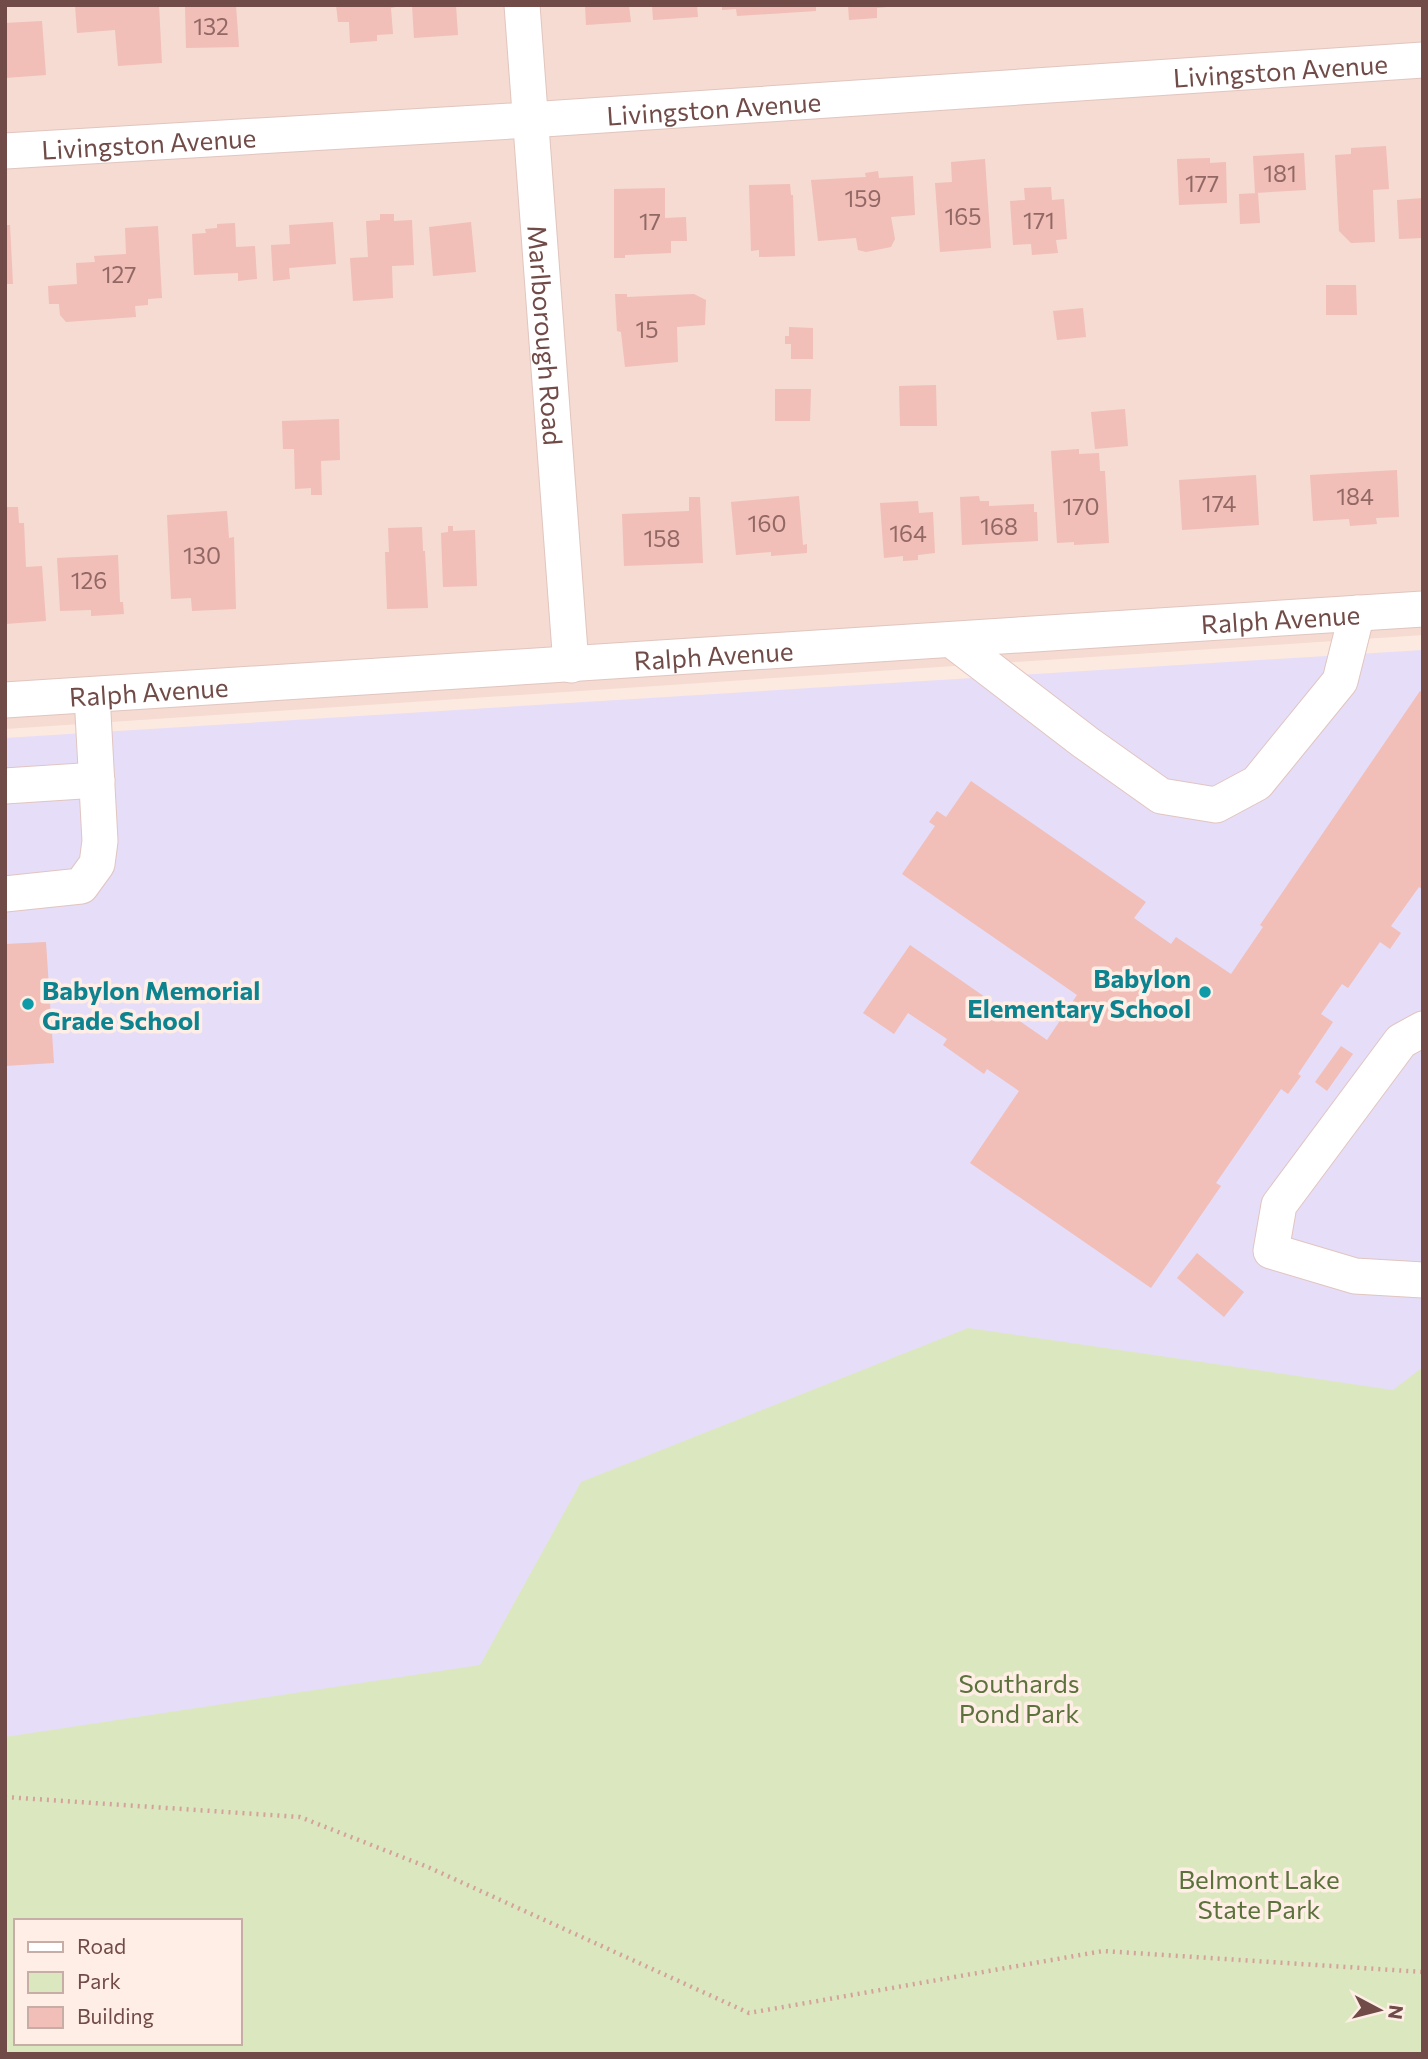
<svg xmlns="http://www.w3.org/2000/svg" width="1428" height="2059" font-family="Commissioner,sans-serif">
	<rect width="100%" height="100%" fill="#fce9e0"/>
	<path fill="#f5dbd1" d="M5,5H1423V635L5,729Z"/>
	<path fill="#e6ddf8" d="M1423,650V1727L5,1775V738Z"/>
	<path fill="#dbe8bf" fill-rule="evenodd" d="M968,1328L1393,1390L1423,1367V2054H5V1737L480,1665L581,1482ZM16,1921H240V2043H16Z"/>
	<path fill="#f1beb8" d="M75,5H159L162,63L118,66L115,30L77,33Z
		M185,5H236L239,47L186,48Z
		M336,5H396V7L391,8L393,34L377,35V41L350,43L349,22H338Z
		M412,5H456L458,35L414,38Z
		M585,5H629L631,22L586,25Z
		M652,5H697L698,17L653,20Z
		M722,5H816V11L737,16L736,9L722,10Z
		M848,5H887V7L877,8V18L849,20Z
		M42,21L46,75L5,78V23Z
		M1386,146L1389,189L1373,190L1375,242L1351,243L1339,231L1335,155L1351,154V148Z
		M1304,153L1306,190L1255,193L1253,156Z
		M1210,158V163L1226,162L1227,203L1179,205L1177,159Z
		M985,159L991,248L940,252L935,183L952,182L951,162Z
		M878,171L879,178L913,176L915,215L891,217L895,239L891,247L866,252L858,250L856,238L818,241L811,180L866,177L865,173Z
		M790,184L791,195H793L795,256L759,257V250L751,251L749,185Z
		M1051,187L1052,200L1064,199L1067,239L1056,240L1058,253L1032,255L1031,244L1013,245L1010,201L1025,200L1024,188Z
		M665,188V218L686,217L687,241H671V253L625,255V258H614V189Z
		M1258,193L1260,223L1240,224L1239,194Z
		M1423,198V238L1399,239L1397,200Z
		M380,214H394V221L412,220L414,265L392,266L393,298L353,301L350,258L368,257L366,221L380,220Z
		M333,222L336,264L289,268L290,279L273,281L271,245L290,244L289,225Z
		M471,222L476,272L433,276L429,227Z
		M235,223L236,247L255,246L257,279L238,281V273L194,275L192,234L206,233L205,229L217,228V224Z
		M5,225H10L13,284H5Z
		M158,226L162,298L148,299V305L135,306L136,317L66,322L60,315L59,304H49L48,286L77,284L76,263L95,262L94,256L126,254L125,228Z
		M1326,285H1356L1357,315H1326Z
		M615,294H627V297L694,294L706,300L705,325L677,327L678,362L625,367L621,332L617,331Z
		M1083,308L1086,337L1057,340L1053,311Z
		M789,327L813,328V359H791V344H785V336H789Z
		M936,385L937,426H900L899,386Z
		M775,389H811L810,421H775Z
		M1125,409L1128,446L1095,449L1091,412Z
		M339,419L340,460L321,461L322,495H311V488L295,489L294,449H283L282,421Z
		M1079,449V454L1099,453L1100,471H1105L1109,543L1074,545V542L1057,543L1051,451Z
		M1397,470L1399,517L1376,518L1377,524L1350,526L1349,519L1313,521L1310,475Z
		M1256,475L1259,525L1182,530L1179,480Z
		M799,496L803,545L807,544V553L771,556V552L736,555L731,502Z
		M979,496L980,501H989V506L1034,504V512H1037L1038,541L962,545L960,497Z
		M689,497H700L703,563L624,566L622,514L689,511Z
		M918,501L919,513L933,512L935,553L918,555V560L903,561V556L884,558L880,503Z
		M5,507H18L19,523H24L26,567L42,566L46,621L5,624Z
		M227,511L229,538L234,537L236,609L192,611L191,598L171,599L167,515Z
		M448,526H453V531L475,530L477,586L443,587L441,533L448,532Z
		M422,527L423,551H425L428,608L387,609L385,552H389L388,528Z
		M118,555L120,602H123L124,614L91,616V610L60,611L57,558Z
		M1420,691L1423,693V890L1419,887L1391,926L1401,933L1390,949L1380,942L1348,988L1342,984L1321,1014L1333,1022L1298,1074L1301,1076L1288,1094L1281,1089L1216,1183L1221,1186L1151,1288L970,1163L1019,1091L987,1069L984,1074L943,1045L947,1039L908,1013L894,1034L863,1013L910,945L1047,1040L1077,995L902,874L935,826L929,822L937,811L946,817L971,781L1146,902L1134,918L1171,944L1176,937L1231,974L1263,927L1260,925Z
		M46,942L54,1063L5,1066V944Z
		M1341,1046L1353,1054L1327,1091L1315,1082Z
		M1197,1253L1244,1292L1224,1317L1177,1278Z"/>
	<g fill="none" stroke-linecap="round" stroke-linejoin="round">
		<defs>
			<g id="minor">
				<path id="s1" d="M522,5L571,665"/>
				<path id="s2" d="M5,151L529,120L1423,60"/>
				<path d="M952,640L1085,742L1161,796L1216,805L1257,783L1340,681L1357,613"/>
				<path id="s3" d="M5,700L1423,609"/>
				<path d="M5,786L97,780"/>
				<path d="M5,894L81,886L97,864L100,841L92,695"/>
				<path d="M1423,1029L1401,1041L1279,1205L1271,1251L1355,1276L1423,1280"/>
			</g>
		</defs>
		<use href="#minor" stroke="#e1c5bf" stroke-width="37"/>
		<path stroke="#d5a29b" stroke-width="4.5" stroke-dasharray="2 5" stroke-linecap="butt" d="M5,1797L300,1817L430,1868L749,2013L1103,1951L1423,1972"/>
		<use href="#minor" stroke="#fff" stroke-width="35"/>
	</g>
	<g fill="#0f9aa8" stroke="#ffeee5" stroke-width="2.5">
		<circle cx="1205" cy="992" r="7"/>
		<circle cx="28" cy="1004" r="7"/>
	</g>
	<g text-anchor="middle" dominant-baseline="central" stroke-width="7" stroke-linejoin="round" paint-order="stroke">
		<g font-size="23" fill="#916864">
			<text x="211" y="26">132</text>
			<text x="1280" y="173">181</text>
			<text x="1202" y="183">177</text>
			<text x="863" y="198">159</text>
			<text x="963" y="216">165</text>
			<text x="1039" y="220">171</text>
			<text x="650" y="221">17</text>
			<text x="119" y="274">127</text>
			<text x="647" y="329">15</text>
			<text x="1355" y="496">184</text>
			<text x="1219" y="503">174</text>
			<text x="1081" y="506">170</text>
			<text x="767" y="523">160</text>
			<text x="999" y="526">168</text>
			<text x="908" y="533">164</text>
			<text x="662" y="538">158</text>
			<text x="202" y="555">130</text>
			<text x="89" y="580">126</text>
		</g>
		<g font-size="26" fill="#714b48" stroke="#ffeee5">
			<text stroke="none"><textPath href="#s2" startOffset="1278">Livingston Avenue</textPath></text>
			<text stroke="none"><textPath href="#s2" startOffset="710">Livingston Avenue</textPath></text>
			<text stroke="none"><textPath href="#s2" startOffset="144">Livingston Avenue</textPath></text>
			<text stroke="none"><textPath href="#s1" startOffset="331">Marlborough Road</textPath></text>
			<text stroke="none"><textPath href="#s3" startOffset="1278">Ralph Avenue</textPath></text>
			<text stroke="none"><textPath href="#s3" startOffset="710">Ralph Avenue</textPath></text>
			<text stroke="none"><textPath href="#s3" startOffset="144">Ralph Avenue</textPath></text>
		</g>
		<g font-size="26" font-weight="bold" fill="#0d838f" stroke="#ffeee5" text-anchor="end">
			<text x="1191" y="977">Babylon<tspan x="1191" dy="30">Elementary School</tspan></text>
			<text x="42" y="989" text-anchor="start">Babylon Memorial<tspan x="42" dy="30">Grade School</tspan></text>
		</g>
		<g font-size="26" fill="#5c723d" stroke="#ffeee5">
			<text x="1019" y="1682">Southards<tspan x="1019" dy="30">Pond Park</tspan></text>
			<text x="1259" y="1878">Belmont Lake<tspan x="1259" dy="30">State Park</tspan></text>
		</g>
	</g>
	<rect width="1428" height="2059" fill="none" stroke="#714b48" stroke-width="14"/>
	<rect x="14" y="1919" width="228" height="126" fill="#ffeee5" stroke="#c6ada6" stroke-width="2"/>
	<rect x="28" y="1942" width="35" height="10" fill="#ffffff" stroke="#c6ada6" stroke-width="2"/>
	<text x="77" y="1954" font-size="21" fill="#714b48">Road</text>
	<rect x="28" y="1972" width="35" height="21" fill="#dbe8bf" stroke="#c6ada6" stroke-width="2"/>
	<text x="77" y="1989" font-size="21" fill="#714b48">Park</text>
	<rect x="28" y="2007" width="35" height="21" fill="#f1beb8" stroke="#c6ada6" stroke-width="2"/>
	<text x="77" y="2024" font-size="21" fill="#714b48">Building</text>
	<g transform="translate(1379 2010) rotate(97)" stroke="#ffeee5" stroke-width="5" paint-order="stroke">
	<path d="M0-5L12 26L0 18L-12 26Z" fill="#714b48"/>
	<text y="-10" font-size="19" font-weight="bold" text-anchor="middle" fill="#714b48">N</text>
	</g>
</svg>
